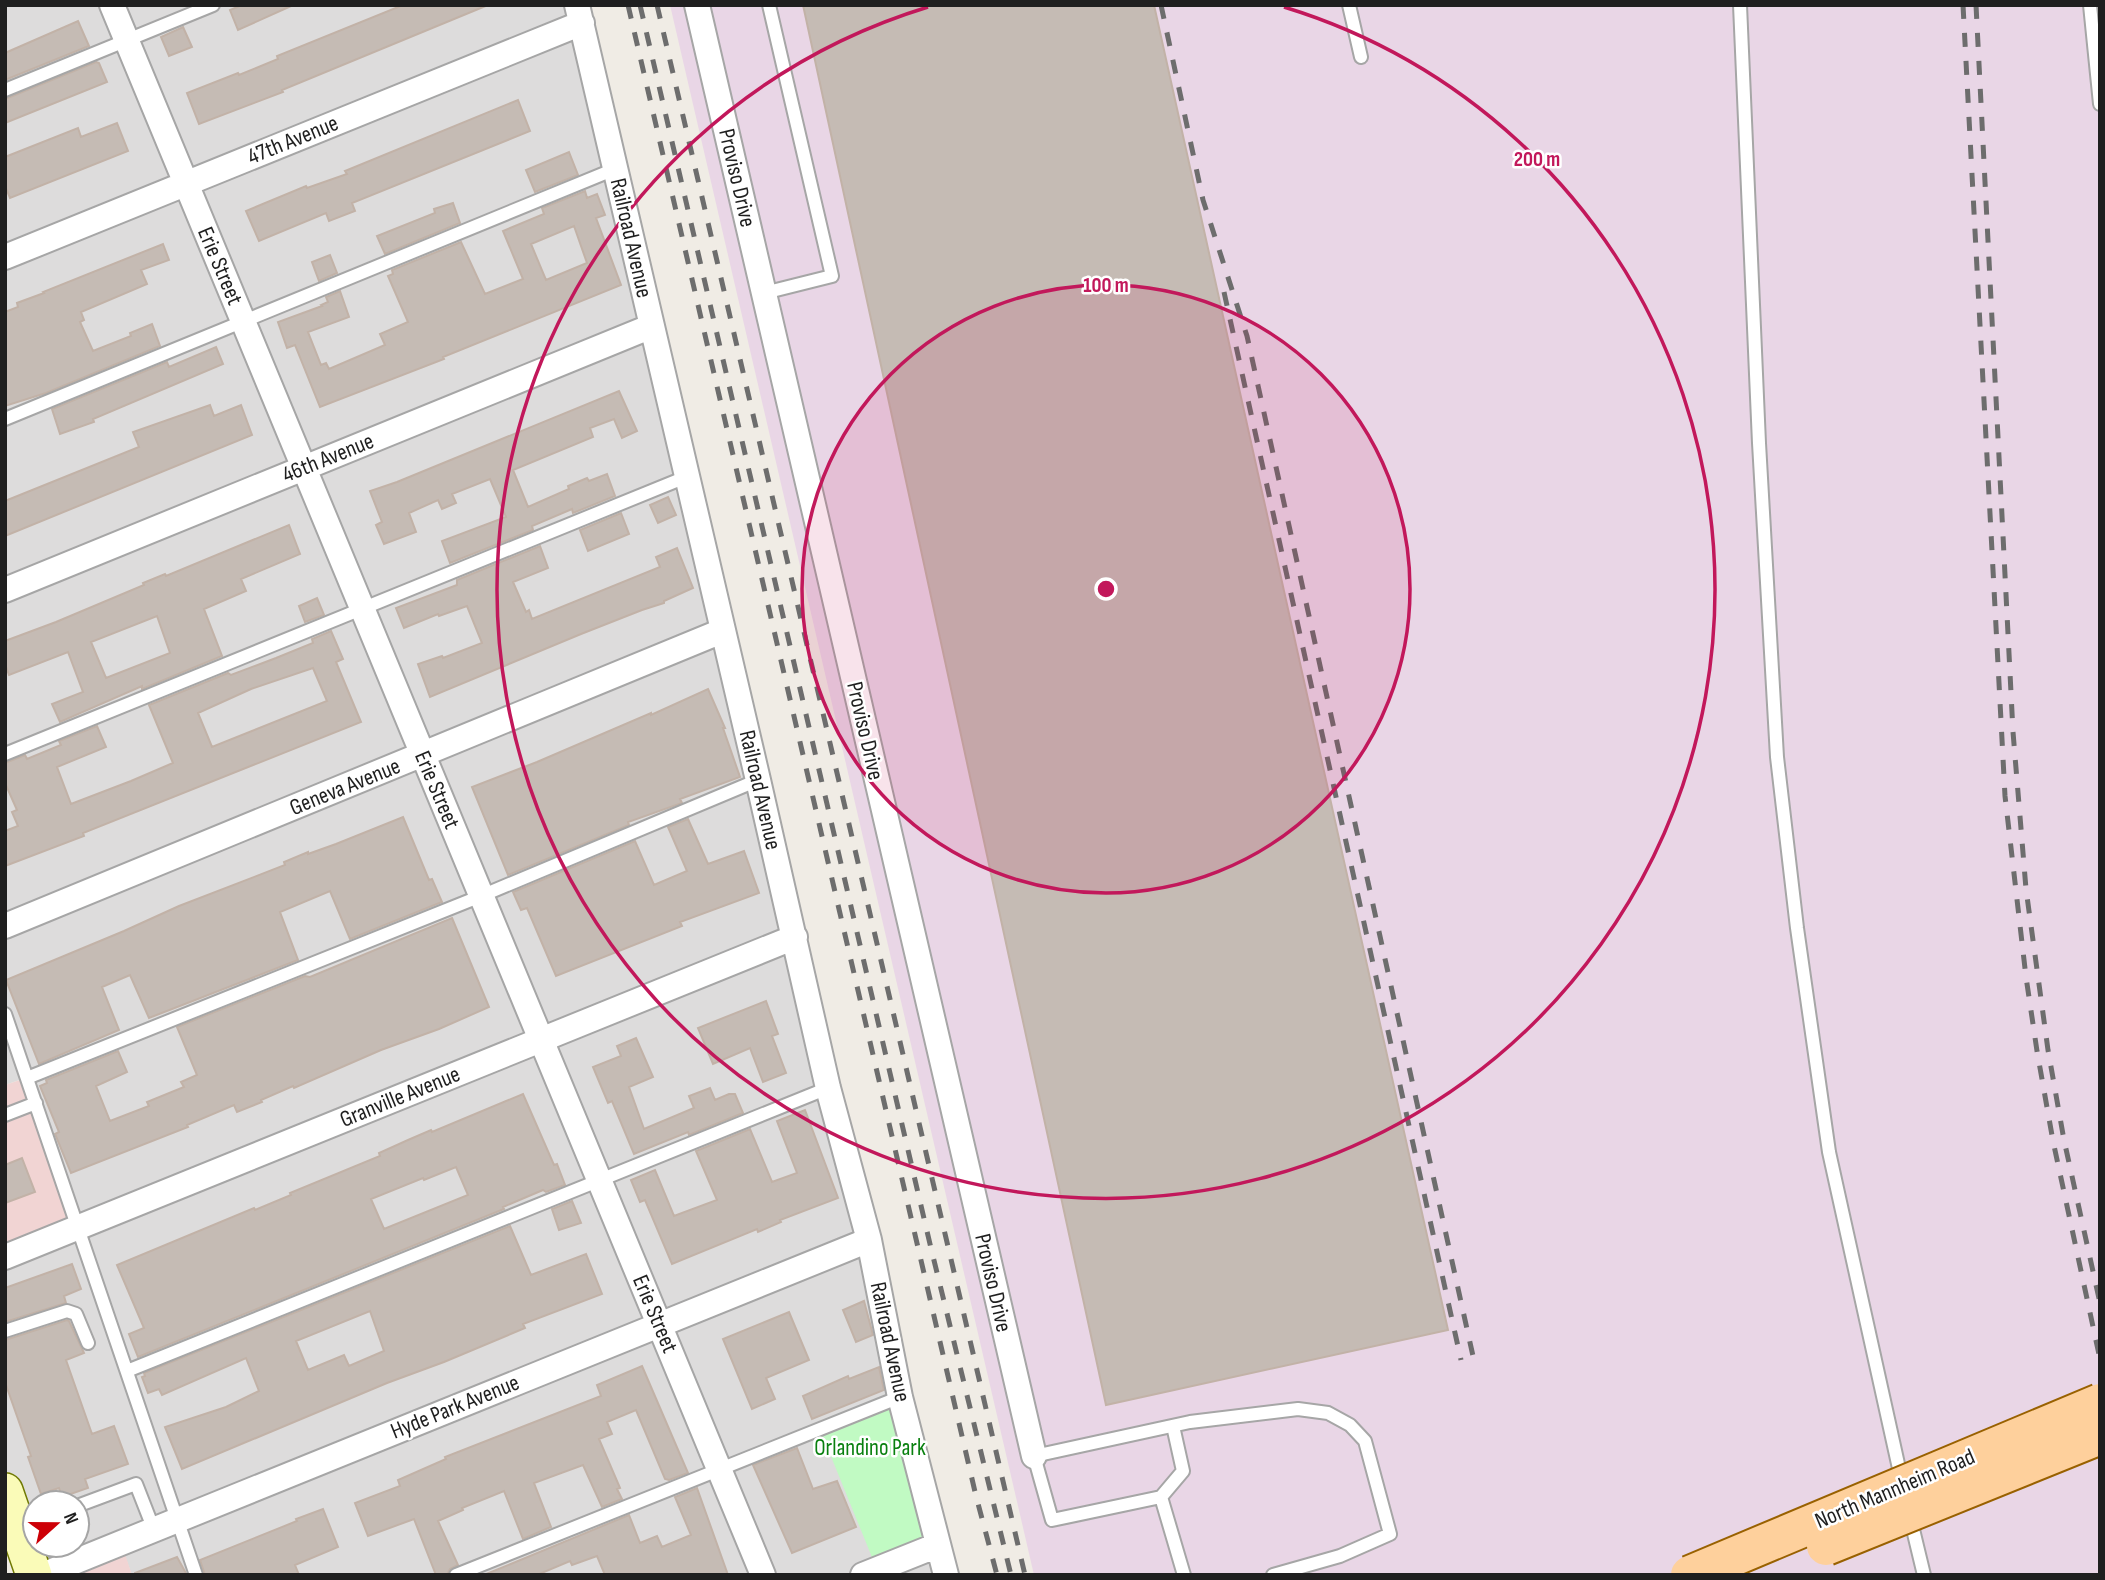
<svg xmlns="http://www.w3.org/2000/svg" width="2105" height="1580" font-family="'Sofia Sans Condensed',sans-serif">
	<rect width="100%" height="100%" fill="#f0ece5"/>
	<path fill="#dddcdc" fill-rule="evenodd" d="M5,5H565L897,1395L944,1575H132L123,1551L38,1575L5,1481V1252L22,1079L5,1085ZM35,1503H77V1545H35Z"/>
	<path fill="#f1d4d3" d="M23,1079L75,1228L5,1252V1085Z
		M124,1551L132,1575H67Z"/>
	<path fill="#e9d6e6" d="M670,5H2100V1575H1034Z"/>
	<path fill="#c1fac3" d="M897,1395L937,1549L878,1572L819,1427Z"/>
	<path fill="#c5bbb4" stroke="#c2b2a7" stroke-width="2" fill-rule="evenodd" d="M242,5H291V6L238,30L230,10Z
		M403,5H488L282,90L283,92L199,124L187,93L238,73L239,75L278,59L277,56Z
		M803,5H1154L1448,1330L1106,1405Z
		M78,21L89,46L5,80V53Z
		M183,27L192,47L169,56L161,37Z
		M96,62L99,63L107,82L5,123V99Z
		M518,100L530,131L352,203L355,211L329,221L326,213L259,241L246,211L306,186L307,188L347,174L345,171Z
		M117,123L128,151L10,198L5,186V157L78,128L81,137Z
		M569,152L578,175L535,192L526,170Z
		M585,191L587,198L597,194L605,215L596,218L621,285L443,357L444,359L320,407L295,345L287,348L278,322L322,306L321,305L328,302L326,297L340,291L349,317L308,332L321,365L326,363L329,369L385,345L380,334L408,322L388,276L393,274L392,270L461,242L485,294L523,279L503,231L544,214L542,208ZM574,226L587,263L546,280L531,244Z
		M453,203L460,223L385,254L377,236L435,213L434,209Z
		M163,244L169,260L141,270L147,284L81,312L84,320L80,322L93,351L131,336L130,333L152,324L160,346L46,393L5,406V312L18,307L17,303L44,293L43,292Z
		M330,255L337,273L319,281L312,262Z
		M216,347L223,364L93,419L94,422L60,434L52,409L167,362L169,367Z
		M619,391L637,431L622,438L614,419L590,428L593,437L513,470L528,507L569,489L568,486L587,478L589,481L607,474L615,496L573,513L572,509L532,526L533,530L450,563L442,541L506,517L490,479L452,494L456,503L442,509L438,500L409,513L416,532L384,544L376,525L382,522L370,491L397,482Z
		M210,405L214,416L241,405L252,435L5,536V501L139,447L133,432Z
		M668,497L676,515L658,523L650,505Z
		M621,513L629,534L588,551L580,530Z
		M289,525L300,554L241,579L246,591L204,609L222,656L142,689V686L60,722L52,704L83,692L68,652L9,675L5,664V641L56,622L144,585L143,583L165,574L166,576ZM157,616L170,653L106,678L91,642Z
		M540,546L548,568L513,582L526,612L529,610L532,619L660,567L656,557L677,548L693,588L664,601V603L642,610L581,634L430,697L418,664L442,656L443,658L482,643L467,606L439,616L438,614L404,628L396,608L457,585V580Z
		M317,598L324,615L305,622L299,606Z
		M331,631L343,659L336,662L361,722L83,833L84,836L5,866V831L18,826L12,812L17,810L5,783V763L25,755L27,759L61,745L59,741L97,726L106,747L57,767L71,804L131,781L173,763L149,705L228,673L231,675L276,658L313,643L312,639ZM313,668L327,701L212,747L198,713L251,689Z
		M708,689L725,728H723L740,777L680,799L682,803L628,822L629,825L508,875L472,787L537,762L651,713V715Z
		M403,817L429,880L432,879L442,902L350,939L330,891L280,912L298,960L149,1018L130,975L102,987L119,1030L39,1064L6,980L124,931L179,906L285,865L284,862L308,852V854L336,844Z
		M688,819L708,864L744,851L759,893L680,922L682,926L556,976L527,908L521,910L513,892L635,841L654,885L687,871L668,827Z
		M452,918L489,1007L439,1029L381,1050L294,1088L293,1086L261,1100L262,1102L237,1112L234,1105L187,1125L188,1127L71,1173L55,1134L59,1132L40,1086L47,1083L46,1080L118,1051L127,1072L96,1086L110,1121L149,1106L147,1102L184,1087L181,1082L197,1075L177,1027L305,976L310,977Z
		M766,1001L778,1034L772,1036L786,1073L763,1082L750,1048L713,1064L698,1028Z
		M636,1038L653,1077L629,1087L644,1129L694,1108L689,1096L710,1088L715,1100L729,1094H735L743,1113L689,1135L688,1132L634,1154L612,1101L608,1103L593,1067L621,1056L617,1046Z
		M523,1094L554,1165L557,1164L565,1185L546,1192L543,1190L503,1207L504,1209L138,1357L129,1334L144,1328L117,1265L254,1208L255,1210L291,1195L290,1193L380,1156L379,1153L408,1140L431,1130L432,1132ZM456,1167L468,1195L384,1229L371,1199L423,1178L424,1180Z
		M805,1110L838,1198L780,1220L781,1222L758,1232L757,1229L672,1264L645,1200L640,1202L631,1180L655,1170L674,1216L717,1200L696,1151L750,1129L772,1182L797,1173L777,1121Z
		M22,1158L35,1192L5,1203V1165Z
		M572,1201L581,1223L559,1230L552,1209Z
		M510,1226L531,1275L586,1254L602,1294L523,1324L525,1328L444,1362L387,1383L182,1469L165,1427L226,1407L259,1391L246,1358L162,1395L159,1389L148,1393L142,1377L145,1376L144,1373ZM370,1311L384,1351L349,1366L344,1355L308,1370L296,1341Z
		M72,1264L81,1289L64,1296L66,1303L5,1322V1288Z
		M864,1301L873,1335L856,1342L843,1310Z
		M789,1312L809,1360L766,1378L775,1399L752,1409L723,1339Z
		M67,1320L69,1321L84,1353L66,1360L92,1434L114,1426L128,1464L85,1479L88,1488L62,1497L59,1488L41,1494L28,1457L31,1456L5,1382V1340Z
		M642,1366L688,1473L669,1480L665,1479L636,1410L607,1422L612,1434L599,1439L620,1488L617,1489L622,1499L602,1507L583,1465L534,1483L551,1527L523,1539L504,1491L462,1508L463,1510L438,1521L458,1565L450,1569L447,1575H436L414,1519L368,1536L355,1503L400,1486L398,1480L446,1459L445,1457L601,1396L597,1385Z
		M879,1367L884,1390L812,1419L803,1396L848,1376L849,1379Z
		M797,1448L813,1489L837,1481L856,1527L792,1553L753,1465Z
		M697,1488L728,1575H605L597,1556L572,1565L570,1561L537,1575H484L629,1515L640,1543L657,1536L662,1547L691,1535L675,1497Z
		M323,1509L338,1547L295,1565L299,1575H205L200,1560L297,1521L296,1519Z
		M177,1557L187,1575H135V1573Z"/>
	<g fill="none" stroke-linecap="round" stroke-linejoin="round">
		<defs>
			<path id="service" d="M1349,5L1361,57
				M1740,5L1759,443L1777,757L1797,928L1829,1152L1902,1482
				M2090,5L2100,104
				M5,90L213,5
				M764,293L832,276L769,5
				M5,419L615,169
				M5,754L686,477
				M5,1014L196,1575
				M27,1078L481,896L758,780
				M5,1115L36,1103
				M5,1331L67,1311L76,1314L88,1343
				M127,1371L828,1088
				M1161,1497L1183,1471L1173,1426
				M77,1506L136,1484L154,1530
				M1910,1517L1924,1575
				M456,1575L900,1397
				M1184,1575L1161,1497L1052,1520L1034,1456L1190,1422L1298,1409L1328,1413L1350,1425L1365,1441L1390,1534L1340,1556L1273,1575"/>
			<path id="minor" d="M112,5L763,1575
				M577,5L758,780L828,1088L869,1240L900,1397L946,1575
				M697,5L1034,1456
				M5,257L582,23
				M5,590L652,326
				M5,926L722,631
				M5,1257L795,937
				M42,1575L869,1240
				M863,1575L938,1545"/>
			<path id="secondary" d="M5,1491L34,1575"/>
		</defs>
		<use href="#service" stroke="#a6a6a6" stroke-width="16"/>
		<use href="#minor" stroke="#a6a6a6" stroke-width="28"/>
		<use href="#secondary" stroke="#707903" stroke-width="38"/>
		<use href="#service" stroke="#fff" stroke-width="12"/>
		<use href="#minor" stroke="#fff" stroke-width="24"/>
		<use href="#secondary" stroke="#fafbb8" stroke-width="35"/>
		<path stroke="#6d6d6d" stroke-width="5" stroke-dasharray="14 14" stroke-linecap="butt" d="M628,5L976,1496L997,1575
			M640,5L930,1244L1011,1575
			M657,5L1025,1575
			M1161,5L1203,200L1247,336L1473,1356
			M1963,5L2005,796L2026,977L2037,1051L2053,1141L2100,1359
			M1976,5L2013,732L2026,889L2048,1050L2064,1140L2100,1303
			M1224,292L1461,1360"/>
		<defs>
			<path id="primary-bridge" d="M1826,1546L2100,1435
				M1690,1575L2100,1403"/>
		</defs>
		<use href="#primary-bridge" stroke="#996100" stroke-width="42" stroke-linecap="butt"/>
		<use href="#primary-bridge" stroke="#fed09c" stroke-width="38"/>
	</g>
	<circle cx="1106" cy="589" r="304" fill="#c2185b" fill-opacity=".12"/>
	<g fill="none" stroke="#c2185b" stroke-width="3.5">
		<circle cx="1106" cy="589" r="304"/>
		<path d="M1284 7A609 609 0 1 1 928 7"/>
	</g>
	<g text-anchor="middle" dominant-baseline="central" stroke-width="5" stroke-linejoin="round" paint-order="stroke">
		<g font-size="23" fill="#1f1f1f" stroke="#fff">
			<text transform="translate(293 140) rotate(-22)">47th Avenue</text>
			<text transform="translate(737 178) rotate(77)">Proviso Drive</text>
			<text transform="translate(631 238) rotate(77)">Railroad Avenue</text>
			<text transform="translate(220 266) rotate(67)">Erie Street</text>
			<text transform="translate(328 458) rotate(-22)">46th Avenue</text>
			<text transform="translate(865 731) rotate(77)">Proviso Drive</text>
			<text transform="translate(345 787) rotate(-22)">Geneva Avenue</text>
			<text transform="translate(437 790) rotate(67)">Erie Street</text>
			<text transform="translate(760 790) rotate(77)">Railroad Avenue</text>
			<text transform="translate(400 1097) rotate(-22)">Granville Avenue</text>
			<text transform="translate(993 1283) rotate(77)">Proviso Drive</text>
			<text transform="translate(655 1314) rotate(67)">Erie Street</text>
			<text transform="translate(890 1342) rotate(78)">Railroad Avenue</text>
			<text transform="translate(455 1407) rotate(-22)">Hyde Park Avenue</text>
			<text transform="translate(1895 1489) rotate(-23)">North Mannheim Road</text>
		</g>
		<g font-size="23" fill="#09800f" stroke="#fff">
			<text x="870" y="1448">Orlandino Park</text>
		</g>
	</g>
	<circle cx="1106" cy="589" r="10" fill="#c2185b" stroke="#fff" stroke-width="3.5"/>
	<g font-size="21" text-anchor="middle" font-weight="bold" fill="#c2185b" stroke="#fff" stroke-width="5" stroke-linejoin="round" paint-order="stroke">
		<text x="1537" y="166">200 m</text>
		<text x="1106" y="292">100 m</text>
	</g>
	<rect width="2105" height="1580" fill="none" stroke="#1f1f1f" stroke-width="14"/>
	<g transform="translate(56 1524) rotate(69)"><circle r="33" fill="#ffffff" stroke="#a5a5a5" stroke-width="2"/>
	<path d="M0-5L12 26L0 18L-12 26Z" fill="#cd0007"/>
	<text y="-10" font-size="19" font-weight="bold" text-anchor="middle" fill="#1f1f1f">N</text>
	</g>
</svg>
